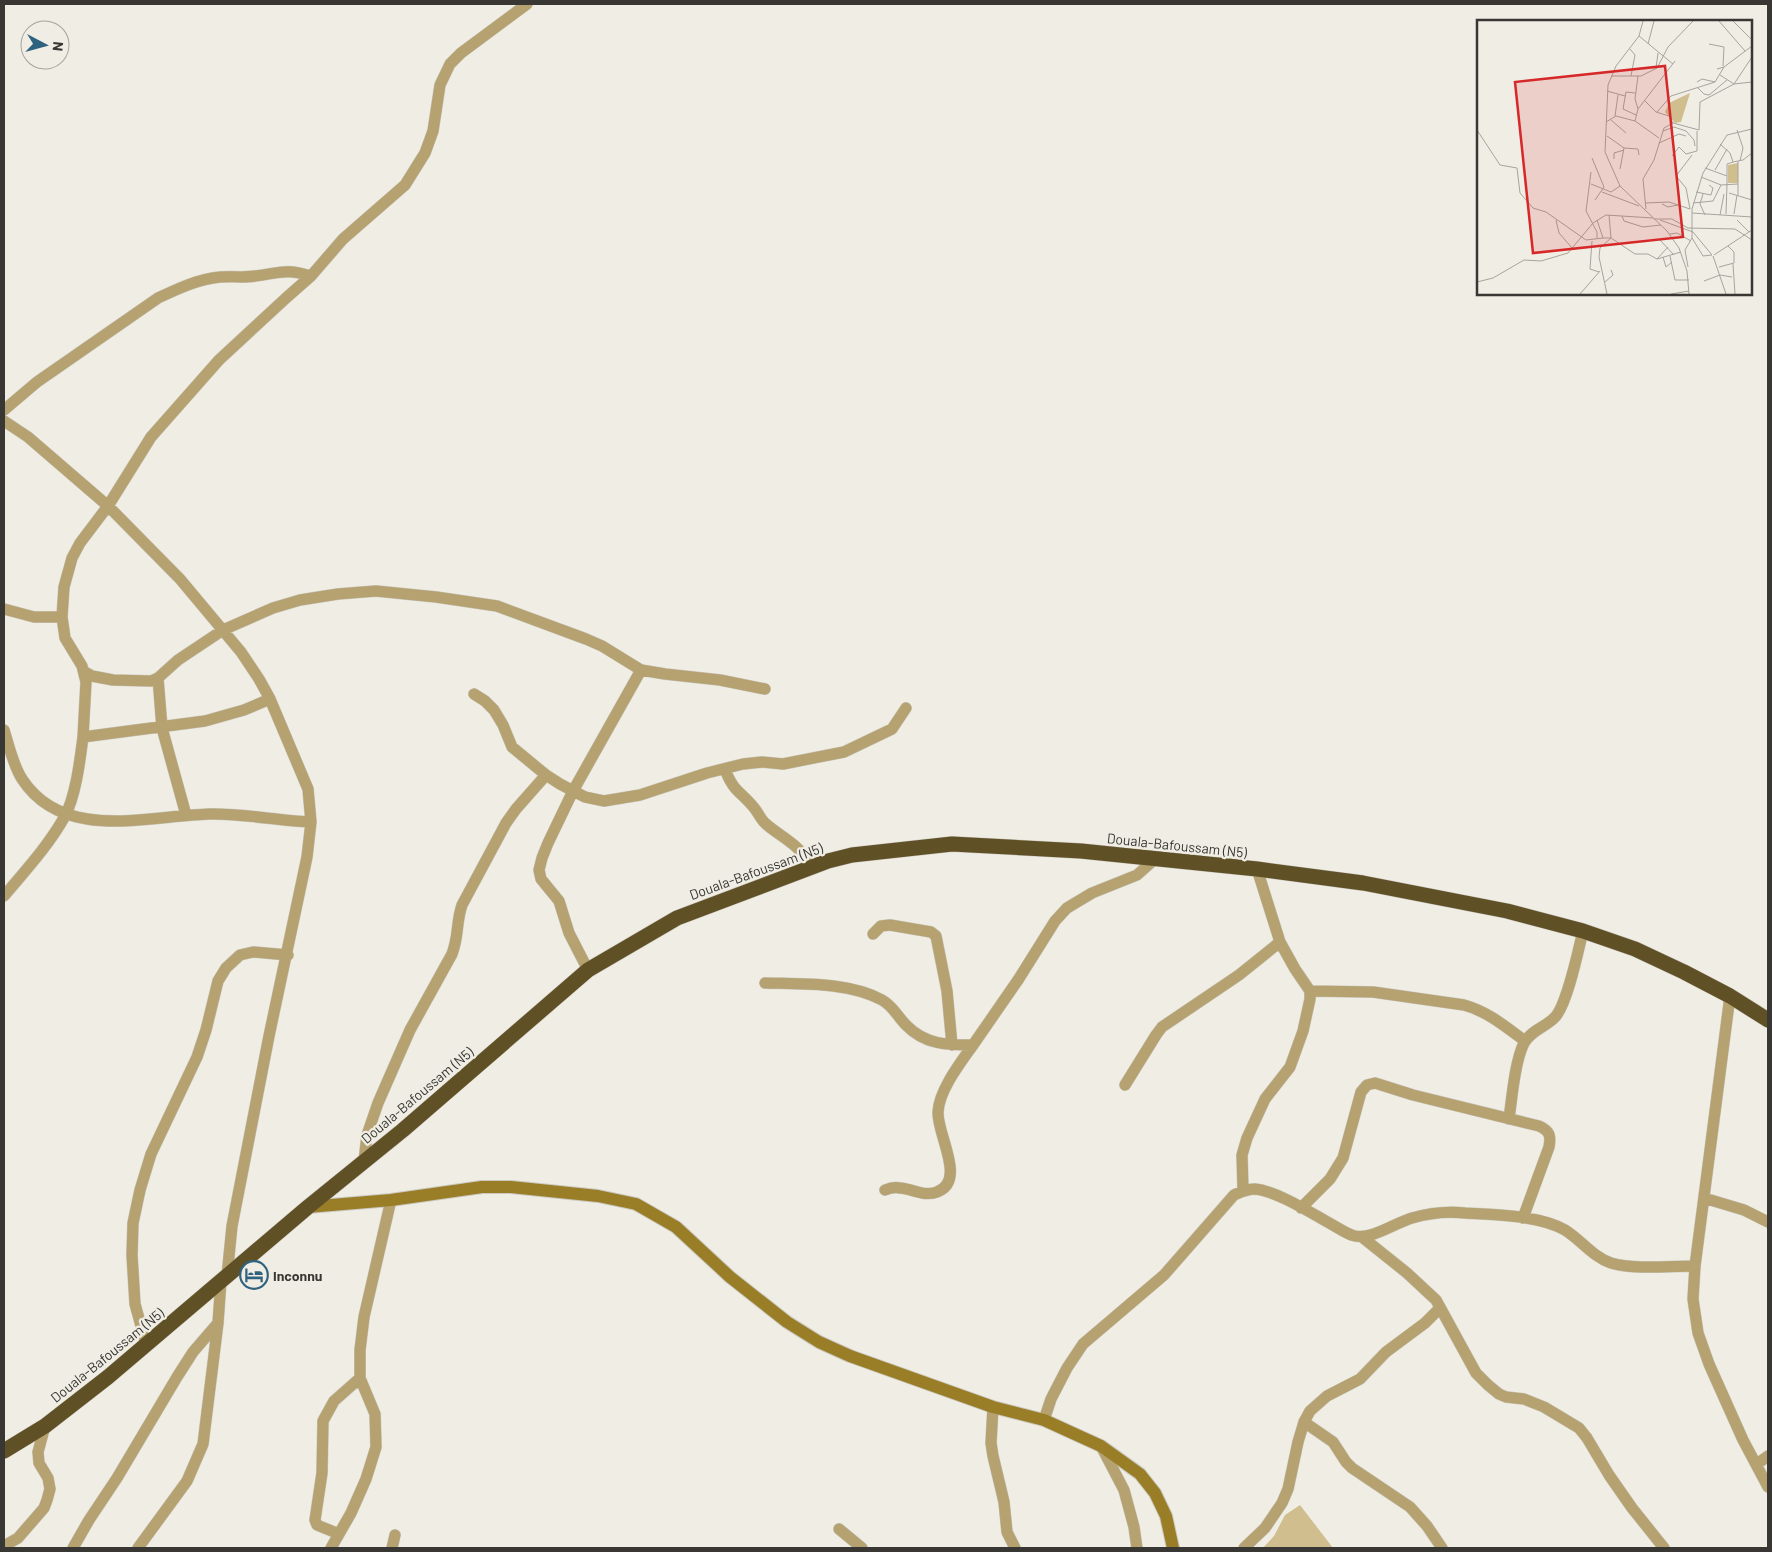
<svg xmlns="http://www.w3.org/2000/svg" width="1772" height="1552" font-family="Barlow,sans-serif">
	<rect width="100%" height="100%" fill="#f0ede4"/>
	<path fill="#d0be8e" d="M1300,1505L1333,1548H1263L1274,1536L1285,1515Z"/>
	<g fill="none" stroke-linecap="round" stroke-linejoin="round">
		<defs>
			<path id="street" d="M4,410L37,382L158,298C177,289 198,279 220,277C231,276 243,278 255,276C280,273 285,268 311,276
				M4,421L28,437L108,506L180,579L241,652L259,679L270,699L308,789L311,822L307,857L269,1036L232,1226L227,1276
				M4,609L34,617H62
				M85,672L92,676L113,680L151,681L158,678L178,660L223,630L273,608L300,600L338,594L376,591L436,597L497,606L586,639L602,646L641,670L665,674L720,680L765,689
				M158,678L162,728L186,815
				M474,694L485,701L494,710L503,725L512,747L546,775L560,784L585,797L604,801L640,795L707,773L743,764L762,762L783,764L844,752L892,729L906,708
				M4,730C9,746 13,765 22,779C63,842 147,816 209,814C243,813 277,821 311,822
				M83,737L86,682L82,666L65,638L62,617L64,587L72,558L80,543L108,506L151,437L219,360L286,298L311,276L343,239L405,185L425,153L433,131L440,85L450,64L461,53L527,4
				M725,769C733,792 742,792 755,809C759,814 761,820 766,824C782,838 801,845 810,866
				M4,896C25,871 49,845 65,816C76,795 80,760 83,737L205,721L244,710L270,699
				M873,934L881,926L890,925L931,932L936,936L947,991L952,1045
				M588,970L569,933L559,901L541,879L539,870L542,858L548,843L573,791L641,670
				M765,983C802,984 849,982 882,1000C893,1006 898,1017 906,1025C925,1045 948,1045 973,1045L1018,980L1055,921L1067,908L1092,893L1137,875L1155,859
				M1310,991L1373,992L1464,1005C1487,1011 1506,1027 1525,1041
				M1730,996L1695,1266L1693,1299L1698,1333L1709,1364L1743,1440L1768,1487
				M1125,1085L1156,1035L1162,1027L1239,975L1280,942
				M1509,1119C1512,1097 1515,1061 1524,1043C1532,1029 1547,1027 1556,1016C1568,1001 1578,951 1583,931
				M364,1161L367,1135L378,1103L410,1030L452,954C459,936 456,922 462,905L506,823L516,809L546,775
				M885,1190C890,1188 895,1187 900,1188C913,1189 924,1197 937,1192C967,1181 937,1135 938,1112C939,1090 961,1062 973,1045
				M1243,1190L1242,1155L1247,1138L1265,1099L1290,1067L1303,1031L1310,999V991L1295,969L1280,942L1257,869
				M1704,1198L1744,1210L1768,1222
				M1301,1208L1330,1179L1343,1158L1361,1092L1367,1085L1375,1083L1413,1095L1539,1126C1550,1131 1551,1136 1549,1147L1523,1218
				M1362,1237L1407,1273L1436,1300L1476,1373L1488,1385L1499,1394L1506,1397L1524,1399L1544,1407L1579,1428L1587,1438L1609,1475L1632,1508L1664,1548
				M146,1344L135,1304L132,1255L133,1223L140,1190L151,1154L197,1057L206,1030L218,981L226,968L240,955L253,952L288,955
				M993,1407L991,1443L993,1456L1004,1502L1007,1532L1015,1548
				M1044,1420L1051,1399L1067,1368L1083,1344L1164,1275L1234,1195C1241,1192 1247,1189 1255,1189C1277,1191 1311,1213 1331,1224C1339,1228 1346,1234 1355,1236C1371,1240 1395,1223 1412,1218C1429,1213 1447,1211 1465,1213C1495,1215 1539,1215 1565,1230C1581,1240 1593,1257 1611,1263C1634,1270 1671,1266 1695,1266
				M1304,1422L1333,1442L1346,1462L1352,1468L1410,1507L1427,1526L1442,1548
				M1101,1446L1124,1490L1134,1527L1137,1548
				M1757,1464L1768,1456
				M839,1529L862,1548
				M339,1534L317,1525L315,1520L322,1473L323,1421L334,1401L360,1378
				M4,1546L18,1538L44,1508L47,1500L50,1489L48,1478L39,1463L38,1452L45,1426
				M73,1548L89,1520L117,1478L177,1377L193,1352L218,1323
				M138,1548L187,1481L203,1444L218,1323L221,1281
				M331,1548L351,1513L366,1479L376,1447L375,1414L360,1378V1350L364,1317L391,1200
				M392,1548L395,1535
				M1244,1548L1265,1528L1282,1503L1288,1489L1298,1442L1304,1422L1310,1411L1327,1396L1360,1379L1386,1352L1425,1323L1440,1308"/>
			<path id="secondary" d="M308,1207L391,1200L482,1187H511L598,1196L636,1204L676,1227L730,1277L787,1322L819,1342L850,1356L993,1407L1044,1420L1101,1446L1140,1474L1155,1493L1166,1516L1173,1548"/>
			<path id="highway" d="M4,1451L45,1426L108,1377L308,1207L403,1130L588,970L677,918L828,861L852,855L952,844L1081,851L1257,869L1363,883L1507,911L1583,931L1635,949L1684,972L1730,996L1768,1020"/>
		</defs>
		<use href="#street" stroke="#cbc9c1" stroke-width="12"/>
		<use href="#secondary" stroke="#cbc9c1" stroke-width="14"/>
		<use href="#highway" stroke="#cbc9c1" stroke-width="16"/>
		<use href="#street" stroke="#b5a270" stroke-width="11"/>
		<use href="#secondary" stroke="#997d27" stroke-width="12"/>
		<use href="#highway" stroke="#605026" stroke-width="15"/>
	</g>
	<defs>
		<symbol id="hotel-ring" viewBox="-11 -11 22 22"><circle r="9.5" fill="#f0ede4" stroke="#2f627f" stroke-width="1.5"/><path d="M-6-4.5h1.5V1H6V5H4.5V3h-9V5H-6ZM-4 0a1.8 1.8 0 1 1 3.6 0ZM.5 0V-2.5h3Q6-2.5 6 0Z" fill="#2f627f"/></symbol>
	</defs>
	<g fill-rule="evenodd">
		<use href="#hotel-ring" x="238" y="1259" width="32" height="32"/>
	</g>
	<g text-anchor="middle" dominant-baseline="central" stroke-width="4.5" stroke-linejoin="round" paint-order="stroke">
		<g font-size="14" fill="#383733" stroke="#f0ede4">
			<text transform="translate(1177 845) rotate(6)">Douala-Bafoussam (N5)</text>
			<text transform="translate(756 871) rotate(-20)">Douala-Bafoussam (N5)</text>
			<text transform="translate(417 1095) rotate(-40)">Douala-Bafoussam (N5)</text>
			<text transform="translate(107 1355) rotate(-39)">Douala-Bafoussam (N5)</text>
		</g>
		<g font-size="14" font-weight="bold" fill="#383733" stroke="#f0ede4" text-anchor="start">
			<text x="273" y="1275">Inconnu</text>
		</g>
	</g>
	<g transform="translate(1477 20)">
		<rect width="275" height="275" fill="#f0ede4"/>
		<path d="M213,73L204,102L198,103L188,92L192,83ZM261,143V163H251V145Z" fill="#d0be8e"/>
		<path fill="none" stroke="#a6a49d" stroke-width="1" d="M166,1L162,16L139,46L131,65L128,132L143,166L190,211L202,228L210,251L212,274M242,1L268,31M256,1L275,20M162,16L196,44M171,24L177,1M232,24L247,27L246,46M153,29L158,35L154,56M179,48L181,33M240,49L247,47L275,26M243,55L257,64L275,62M134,56H164L180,48L191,27L216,1M161,56L158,79L161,89L158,101L182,118M220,62L225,59L238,62M221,68L227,74L232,75L250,60M130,71L148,76M158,73L149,72L146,89L159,95M167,80L179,92L192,96L196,103M161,89L198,41M180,92L194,76L238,62L247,47M138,96L141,75M134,100L149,113M129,102L139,96L158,101M0,110L23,145L40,148L43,173L56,188L69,192L109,220L126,218M260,110L266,128L263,141M186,111L197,107L209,111L217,120L218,126M130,116L147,128L143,149M182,123L202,114L209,116M243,124L253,133L256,142L266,140L275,133M147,128L161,129L162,135M195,136L202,127L209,134L220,131V111M115,138L127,167L118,180M137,139V133L147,130M261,141V175M228,148L250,156M238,150L250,129M114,152L109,191L120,212V218M224,157L244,165L261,164M114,164L134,172L143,166M250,164V144L256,142M125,172L162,186M219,172L234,175L236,168L232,165M252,173L275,180M226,174L223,184L228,195M168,183L192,182L213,189M216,183L236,181L244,165M185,184L191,187L201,185M169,189L166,159L177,140L187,108L196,103L222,110L223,82L257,64L275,37M213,189L209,168L199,156L215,135M215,193L275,197M249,194L250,164M257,194L260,175M243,195L247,174M145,196L147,201L166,207L184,205M177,199H195L211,208L258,209L275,220M79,200L82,213L96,229M120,200L126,218H134L158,234H171L180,239L204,232M183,200L216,212L235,235M260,200L272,212M193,214L200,213L214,221M215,218L226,236L235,235M183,220L197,235M115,221L113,249L122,252M237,235L275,210M193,236L198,260H212M236,236L249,274M186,237L189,247L195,242M180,239L191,227M256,244L258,274M211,247L208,230L215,218V189L226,153L250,115L275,109M242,247L257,243V232L251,226M227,261L243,255L255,257M0,262L16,258L47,240L64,241L91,233L116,203L129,195L176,198M128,262L136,255L134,250M103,274L123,251M130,274L122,237L123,228L134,218L132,195M194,274L212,271"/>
		<path fill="#d62828" fill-opacity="0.15" stroke="#d62828" stroke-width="2.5" d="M188,46L206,217L56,233L38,62Z"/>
		<rect width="275" height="275" fill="none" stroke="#383733" stroke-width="2.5"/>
	</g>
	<rect width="1772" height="1552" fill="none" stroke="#383733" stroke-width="10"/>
	<g transform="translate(45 45) rotate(96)"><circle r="24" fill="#f0ede4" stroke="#a6a49d"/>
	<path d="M0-4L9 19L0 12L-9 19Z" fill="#2f627f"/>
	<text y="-8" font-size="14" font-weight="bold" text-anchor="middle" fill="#383733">N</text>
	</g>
</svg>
